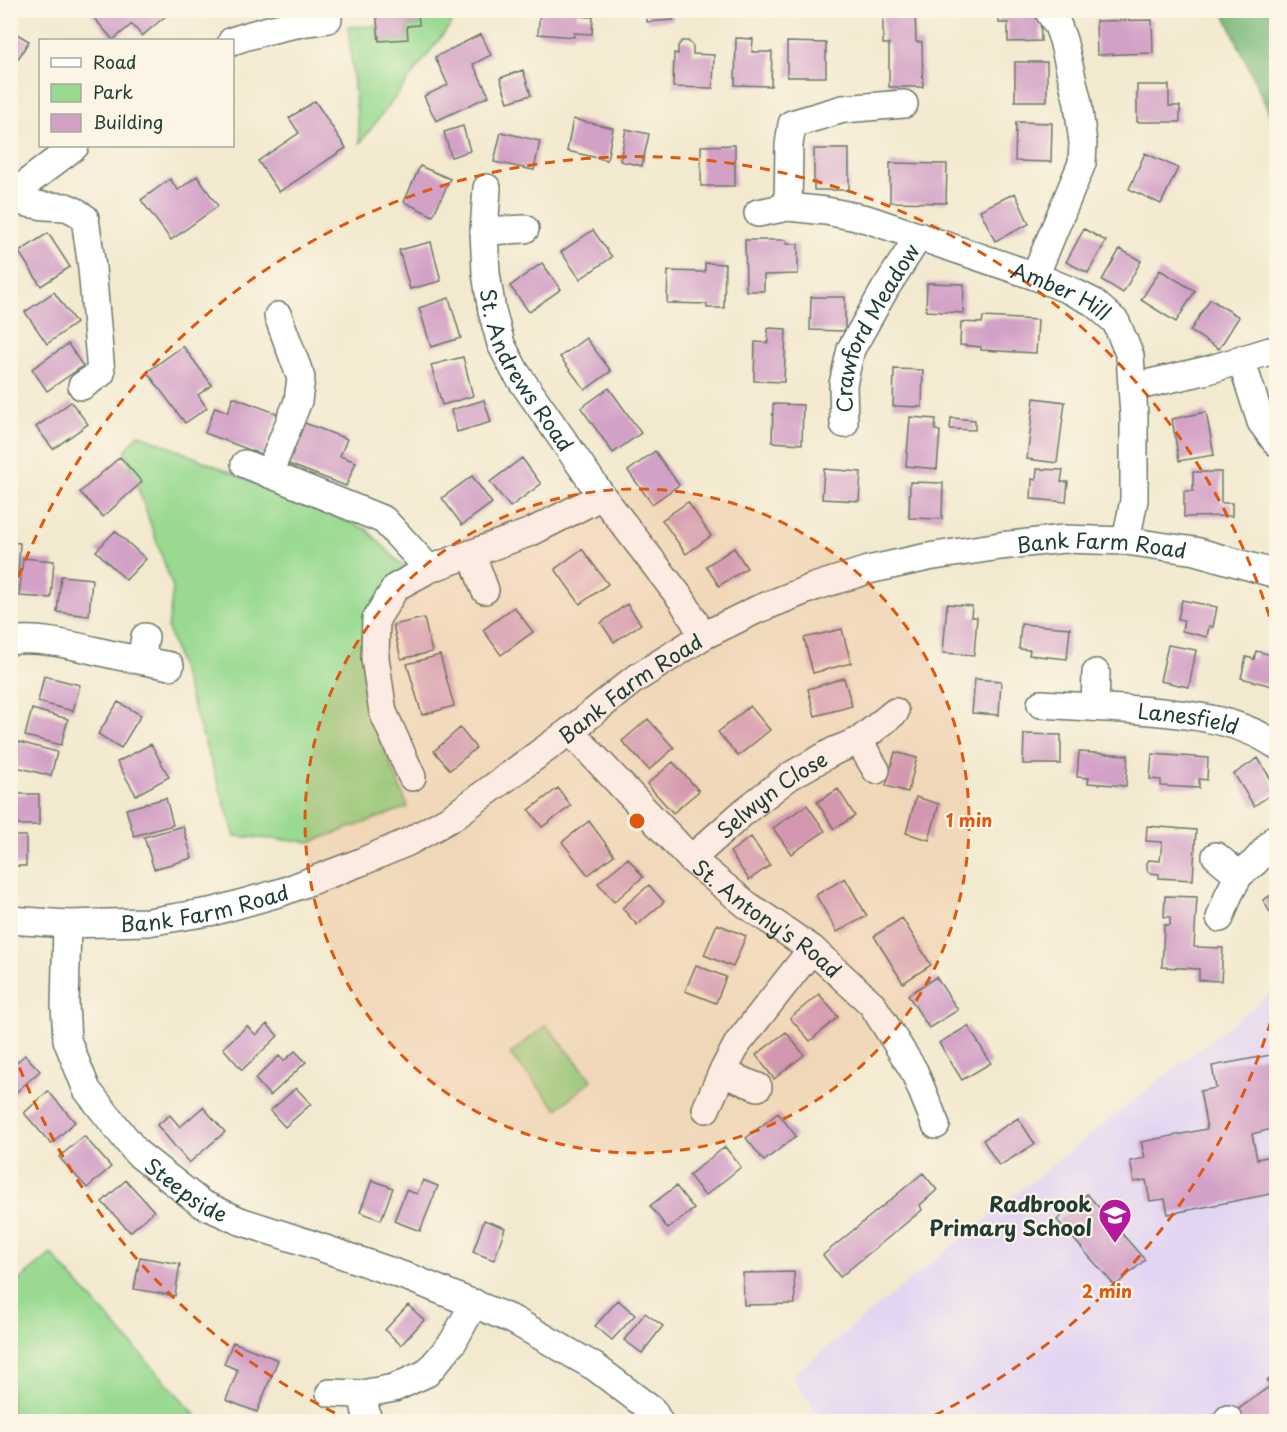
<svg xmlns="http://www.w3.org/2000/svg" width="1287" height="1432" font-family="'Playpen Sans',sans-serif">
	<rect width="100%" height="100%" fill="#fcf5e5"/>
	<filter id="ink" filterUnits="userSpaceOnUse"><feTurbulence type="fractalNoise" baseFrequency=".0167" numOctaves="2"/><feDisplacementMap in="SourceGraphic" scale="12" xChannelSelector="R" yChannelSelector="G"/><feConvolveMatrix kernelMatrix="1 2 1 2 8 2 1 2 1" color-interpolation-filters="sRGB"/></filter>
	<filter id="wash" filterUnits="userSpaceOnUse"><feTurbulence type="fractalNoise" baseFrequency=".008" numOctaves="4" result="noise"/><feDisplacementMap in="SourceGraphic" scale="24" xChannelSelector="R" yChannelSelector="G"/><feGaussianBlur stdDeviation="1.35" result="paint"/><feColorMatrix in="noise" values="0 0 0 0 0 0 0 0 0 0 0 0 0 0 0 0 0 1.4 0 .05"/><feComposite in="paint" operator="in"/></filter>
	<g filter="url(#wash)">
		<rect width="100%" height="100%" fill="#f3e9cf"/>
		<path fill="#e2d4f3" d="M1276,989V1421H823L792,1376L1074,1147Z"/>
		<path fill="#99da90" stroke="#5c8c62" stroke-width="1.5" d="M418,11H461L360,143L348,27L377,26L379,41L408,39L407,26L419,25Z
			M139,434L366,529L404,567L368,613L369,711L408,807L311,842L235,836L168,629L173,588L125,451Z
			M546,1025L592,1080L557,1109L510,1054Z
			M51,1254L201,1421H11V1287Z"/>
		<path fill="#7aba7a" stroke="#4c7c57" stroke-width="1.5" d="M1223,11H1276V128Z"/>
		<g id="blocks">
			<path fill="#d3a0c6" d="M93,10H165L168,14L142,36L132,24L113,40L90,13Z
				M376,10H418L419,25L407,26L408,39L379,41Z
				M540,10H577V16L593,17L592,34L574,33V37L538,34Z
				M647,10H673V20L647,22Z
				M883,10H915L916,42H922L923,87H889V44H883Z
				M998,10H1040L1041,41L1008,42V23H999Z
				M1152,20L1153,53L1097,55L1096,21Z
				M10,30L29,41L10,72Z
				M481,34L491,55L473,64L489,96L436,121L424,96L448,85L435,57Z
				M736,38L753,39L752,52H772L771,86L735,85Z
				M682,41H688L693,46V54L714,55L713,88L673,87L674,53L678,54V46Z
				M787,42L826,43V77H787Z
				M1015,62H1047V101H1015Z
				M523,70L531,95L508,102L500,78Z
				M1137,85H1169V106H1180V122H1137Z
				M315,101L346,148L279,192L258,161L299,133L289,118Z
				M573,119L613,128L607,160L567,151Z
				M1016,122L1052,123L1051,162L1015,161Z
				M463,126L470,151L451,157L444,132Z
				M626,129L649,134L642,166L620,161Z
				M501,132L540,141L534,170L494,162Z
				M735,145V186H701V146Z
				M814,149H849V190H814Z
				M1145,153L1178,168L1161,204L1129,189Z
				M890,163L947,164L946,203L890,202Z
				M420,166L450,179L433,216L404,202Z
				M197,176L218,206L171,240L141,200L170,179L178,190Z
				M1015,193L1029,224L995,241L980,210Z
				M1084,229L1106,241L1088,273L1066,262Z
				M593,230L612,257L580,279L561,252Z
				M48,233L70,267L41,286L19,252Z
				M745,240H786V244H798V274L764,275V291H746Z
				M431,242L441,281L410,289L399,250Z
				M1120,249L1141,261L1123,293L1102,280Z
				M542,263L561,289L529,312L510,286Z
				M705,263L725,264L724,308H707V304L667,303L668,271L705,272Z
				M1160,270L1195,291L1176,322L1141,300Z
				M927,283L964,284L963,313L926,311Z
				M54,292L76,323L47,344L25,312Z
				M811,297H845V331L810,330Z
				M449,298L461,338L431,347L419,308Z
				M1210,299L1239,317L1219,349L1190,331Z
				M983,317L1038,320L1036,353L981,350V347L960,345L961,322L982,323Z
				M768,328L786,329L784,382L754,381L755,342L768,343Z
				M586,338L611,371L585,390L560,357Z
				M68,344L83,366L47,391L32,369Z
				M183,346L212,385L198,395L207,408L185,423L147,372Z
				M463,357L473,396L442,405L431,365Z
				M894,369L923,370L922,407L893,406Z
				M609,388L641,433L613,453L581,408Z
				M233,397L278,414L263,455L205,433L215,407L228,412Z
				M1034,398L1065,402L1057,463L1027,459Z
				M484,400L491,422L457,432L451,410Z
				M71,402L88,424L53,449L36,427Z
				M773,404L803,405L802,444L772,442Z
				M1206,412L1214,455L1179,461L1172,419Z
				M910,417L936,419L935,430L940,431L937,469L906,466Z
				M951,418L975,420V430L950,429Z
				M302,422L347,439L340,456L356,462L346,486L286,463Z
				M655,451L679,485L652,504L628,471Z
				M120,457L142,482L103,517L80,492Z
				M522,458L541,484L510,507L490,482Z
				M824,469L861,472L859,501L822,499Z
				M1037,469L1063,470L1061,482H1068L1066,502L1031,499L1032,479L1036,480Z
				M1193,472H1221V503H1232V516L1184,517V491H1193Z
				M472,476L492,503L462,525L442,498Z
				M910,482L943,483L942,519L909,518Z
				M688,502L711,536L686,554L662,520Z
				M115,531L146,559L126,580L96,551Z
				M10,542L20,543L18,573H10Z
				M734,548L747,568L719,586L706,566Z
				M582,549L608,584L580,604L555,569Z
				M23,558L54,561L51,598L19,596Z
				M61,576L92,579L89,616L57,612Z
				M1182,600L1217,607L1213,627L1209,626L1207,637L1182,631L1184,620L1178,619Z
				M627,604L641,624L614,642L601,623Z
				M947,604L972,606L971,617H977L974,655L943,653Z
				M514,607L533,632L501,655L483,630Z
				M424,618L432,652L401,659L393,625Z
				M1021,624L1070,628L1067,659L1029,655L1030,650L1019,649Z
				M842,629L851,663L813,673L804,638Z
				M1168,645L1196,650L1189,687L1160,681Z
				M1256,651L1276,656V687L1241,678L1246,657L1254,659Z
				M440,655L454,706L422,715L407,664Z
				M44,676L80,685L73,711L38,702Z
				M844,678L852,706L815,716L808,689Z
				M975,679L1001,681L999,715L972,713Z
				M118,702L141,715L121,748L98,734Z
				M750,706L770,730L738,756L718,732Z
				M32,709L68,719L61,745L25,736Z
				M648,719L674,748L649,770L622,741Z
				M460,728L476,748L450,770L434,751Z
				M1024,734L1061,735V764H1023Z
				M19,742L57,752L51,776L13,766Z
				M151,744L169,777L136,795L117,762Z
				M895,752L917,758L908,792L886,786Z
				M1079,752L1128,755L1126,786L1088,783L1089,778L1077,777Z
				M1152,754L1208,758L1207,780L1199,779V788L1161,786V780L1150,779Z
				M1258,758L1276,788V791L1254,806L1234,774Z
				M673,762L699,791L673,813L647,784Z
				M558,788L571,806L542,827L529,810Z
				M838,789L855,816L834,829L817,802Z
				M10,794H39V825H10Z
				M916,797L939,804L929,840L906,833Z
				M166,798L173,825L134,836L126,809Z
				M807,805L825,831L791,854L773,828Z
				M589,821L614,855L588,875L562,842Z
				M183,826L192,858L154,869L144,837Z
				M1147,826L1196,830L1193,880L1159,878V874L1149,873L1147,870V863L1149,860L1160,861L1162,842L1146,841Z
				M10,836H26V866H10Z
				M751,837L770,865L749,880L730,852Z
				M628,858L643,877L614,902L598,883Z
				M845,878L867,916L837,932L816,895Z
				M649,885L664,902L637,925L622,908Z
				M1276,892V923L1263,900Z
				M1165,896L1197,897L1194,947L1223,948L1221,981L1199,980V969L1162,967L1164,925H1170V917H1164Z
				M902,918L931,965L903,983L874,936Z
				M717,924L746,936L733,967L704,955Z
				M696,965L726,977L716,1003L685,991Z
				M936,977L958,1010L929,1028L908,995Z
				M819,994L838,1017L810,1041L790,1018Z
				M267,1024L278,1036L242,1070L223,1048L247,1026L256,1035Z
				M968,1026L991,1063L962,1080L939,1043Z
				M786,1032L804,1055L774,1079L756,1055Z
				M295,1051L306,1062L270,1096L255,1079L279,1056L284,1061Z
				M1276,1054V1128L1252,1134L1257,1159L1276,1155V1193L1168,1214L1165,1199L1150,1201L1146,1180L1134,1182L1130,1161L1145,1158L1141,1142L1207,1129L1200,1091L1216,1088L1212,1066Z
				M25,1055L40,1071L14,1094L10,1090V1068Z
				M296,1088L311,1104L285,1127L270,1111Z
				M48,1091L75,1122L51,1144L24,1113Z
				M203,1107L225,1132L189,1163L157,1125L170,1115L180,1127Z
				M778,1113L796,1136L764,1161L746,1138Z
				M1018,1118L1035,1144L999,1166L983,1140Z
				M84,1136L111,1167L87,1188L59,1157Z
				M725,1147L741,1167L705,1196L689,1175Z
				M923,1173L937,1190L920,1205L922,1210L840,1277L823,1255Z
				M126,1180L154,1211L130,1232L102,1202Z
				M372,1180L393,1188L381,1220L360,1212Z
				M423,1180L438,1186L420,1231L394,1221L406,1190L417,1194Z
				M676,1186L694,1209L668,1229L650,1206Z
				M1087,1194L1145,1260L1115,1286L1057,1220Z
				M484,1220L505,1228L494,1260L473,1252Z
				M140,1257L180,1264L175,1296L134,1289Z
				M794,1272L795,1304L744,1305L743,1273Z
				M618,1300L635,1315L612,1340L595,1326Z
				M408,1305L424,1320L401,1345L385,1330Z
				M645,1313L663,1326L642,1353L624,1340Z
				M233,1342L278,1360L257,1412L226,1400L238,1370L224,1364Z
				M1276,1374V1422H1239L1233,1413L1270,1386L1267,1381Z"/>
		</g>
	</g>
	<g filter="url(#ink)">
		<use href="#blocks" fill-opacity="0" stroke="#69796a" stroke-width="1.5"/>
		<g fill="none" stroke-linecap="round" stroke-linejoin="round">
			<defs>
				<g id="minor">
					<path d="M232,41C264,30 295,23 328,19"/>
					<path id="s1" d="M487,188L484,231L486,273L492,311L501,344L515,371L602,496L682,600L703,636"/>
					<path d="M10,198L32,179L75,146"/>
					<path d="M10,200L44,206L66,207L75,211L85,218L92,268L101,373L82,386"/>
					<path d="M788,207L789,145L792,124L843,109L904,104"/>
					<path id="s2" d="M758,213L788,207L826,211L867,219L1035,276L1069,290L1093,302L1116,322L1130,356L1134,416V500L1126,541"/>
					<path d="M484,231L525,229"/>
					<path d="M1035,276L1082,163L1083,143L1078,103L1063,40L1058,26L1048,10"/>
					<path d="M1241,359L1261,422L1276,442"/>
					<path d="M1133,387L1208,370L1270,351"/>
					<path id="s3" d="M844,424L843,384L851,349L885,289L919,236"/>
					<path d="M245,464L384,520L429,569"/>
					<path d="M269,474L298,401L301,378L278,316"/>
					<path d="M472,555L485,590"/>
					<path d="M10,641C42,636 82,648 114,655C132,659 151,662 170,666"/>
					<path d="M141,660L145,637"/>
					<path id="s4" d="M1041,704C1074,706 1106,708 1139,710C1185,714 1237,718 1276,745"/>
					<path d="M1095,707L1096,673"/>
					<path id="s5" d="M570,731L691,859L747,905L812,949L872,1004L914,1071L936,1125"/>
					<path d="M859,741L876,770"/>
					<path d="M412,777L383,712L375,658L376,619L396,587L429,569L531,532L602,496"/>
					<path d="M1216,856L1239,875"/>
					<path id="s6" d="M691,859L746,810L790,776L834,751L859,741L895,712"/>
					<path d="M1220,918L1229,894L1239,875L1255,862L1276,838"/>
					<path id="s7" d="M10,920L67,924L148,922L215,911L282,892L361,862L408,842L451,818L570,731L632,681L703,636L756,610L814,587L868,570L928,557L1000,546L1064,539L1126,541L1195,551L1276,574"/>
					<path id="s8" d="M67,924L65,1005L67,1040L87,1090L137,1153L202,1204L240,1221L305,1242L413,1279L513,1320L595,1367L653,1411L659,1422"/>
					<path d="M722,1073L758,1087"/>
					<path d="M706,1109L722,1073L738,1043L812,949"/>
					<path d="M330,1393L362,1394L394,1388L427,1373L453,1342L474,1303"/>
					<path d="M362,1394L368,1422"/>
					<path d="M1226,1422L1228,1419"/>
				</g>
			</defs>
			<use href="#minor" stroke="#69796a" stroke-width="30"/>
			<use href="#minor" stroke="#fff" stroke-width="27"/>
		</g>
	</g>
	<circle cx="637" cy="821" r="332" fill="#de580e" fill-opacity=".12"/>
	<g fill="none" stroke="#de580e" stroke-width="3" stroke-dasharray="10 8">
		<circle cx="637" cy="821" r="332"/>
		<path d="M1276 1004A665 665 0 0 1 923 1421M351 1421A665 665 0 0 1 12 1048M12 594A665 665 0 0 1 1276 638"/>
	</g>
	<defs>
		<symbol id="school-pin" viewBox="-11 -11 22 30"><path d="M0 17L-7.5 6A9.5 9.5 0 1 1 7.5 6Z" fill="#b5179e" stroke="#fcf5e5"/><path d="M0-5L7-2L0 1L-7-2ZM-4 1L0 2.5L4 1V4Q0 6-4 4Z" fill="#fff"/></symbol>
	</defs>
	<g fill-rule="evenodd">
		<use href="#school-pin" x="1096" y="1196" width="38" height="52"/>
	</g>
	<g text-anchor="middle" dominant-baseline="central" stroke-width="4.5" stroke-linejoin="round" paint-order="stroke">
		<g font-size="21" fill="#1f3d34" stroke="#fcf5e5">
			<text stroke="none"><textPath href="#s2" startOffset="318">Amber Hill</textPath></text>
			<text stroke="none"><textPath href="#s3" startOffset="104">Crawford Meadow</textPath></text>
			<text stroke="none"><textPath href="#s1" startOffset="192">St. Andrews Road</textPath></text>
			<text stroke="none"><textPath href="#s7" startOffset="1186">Bank Farm Road</textPath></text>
			<text stroke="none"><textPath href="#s7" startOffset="682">Bank Farm Road</textPath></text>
			<text stroke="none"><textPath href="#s4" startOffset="148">Lanesfield</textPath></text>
			<text stroke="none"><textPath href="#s6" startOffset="104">Selwyn Close</textPath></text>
			<text stroke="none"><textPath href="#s7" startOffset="196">Bank Farm Road</textPath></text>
			<text stroke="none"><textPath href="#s5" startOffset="273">St. Antony's Road</textPath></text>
			<text stroke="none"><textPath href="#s8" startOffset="312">Steepside</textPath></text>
		</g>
		<g font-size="21" font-weight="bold" fill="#1f3d34" stroke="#fcf5e5" text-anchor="end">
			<text x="1092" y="1203">Radbrook<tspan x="1092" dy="24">Primary School</tspan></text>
		</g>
	</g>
	<circle cx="637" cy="821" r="9" fill="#de580e" stroke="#fcf5e5" stroke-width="3"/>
	<g font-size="18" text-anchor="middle" font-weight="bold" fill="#de580e" stroke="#fcf5e5" stroke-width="4.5" stroke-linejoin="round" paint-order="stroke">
		<text x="969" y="827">1 min</text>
		<text x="1107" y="1298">2 min</text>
	</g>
	<rect width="1287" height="1432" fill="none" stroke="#fcf5e5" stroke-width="36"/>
	<rect x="39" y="39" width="195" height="108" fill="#fcf5e5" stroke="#a4ab9e" stroke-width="1.5"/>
	<rect x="51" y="58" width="30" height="9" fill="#ffffff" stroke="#a4ab9e" stroke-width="1.5"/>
	<text x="93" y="69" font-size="18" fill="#1f3d34">Road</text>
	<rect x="51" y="84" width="30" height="18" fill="#99da90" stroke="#a4ab9e" stroke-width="1.5"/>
	<text x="93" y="99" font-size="18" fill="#1f3d34">Park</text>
	<rect x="51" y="114" width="30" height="18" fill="#d3a0c6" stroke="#a4ab9e" stroke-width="1.5"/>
	<text x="93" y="129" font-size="18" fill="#1f3d34">Building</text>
</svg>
